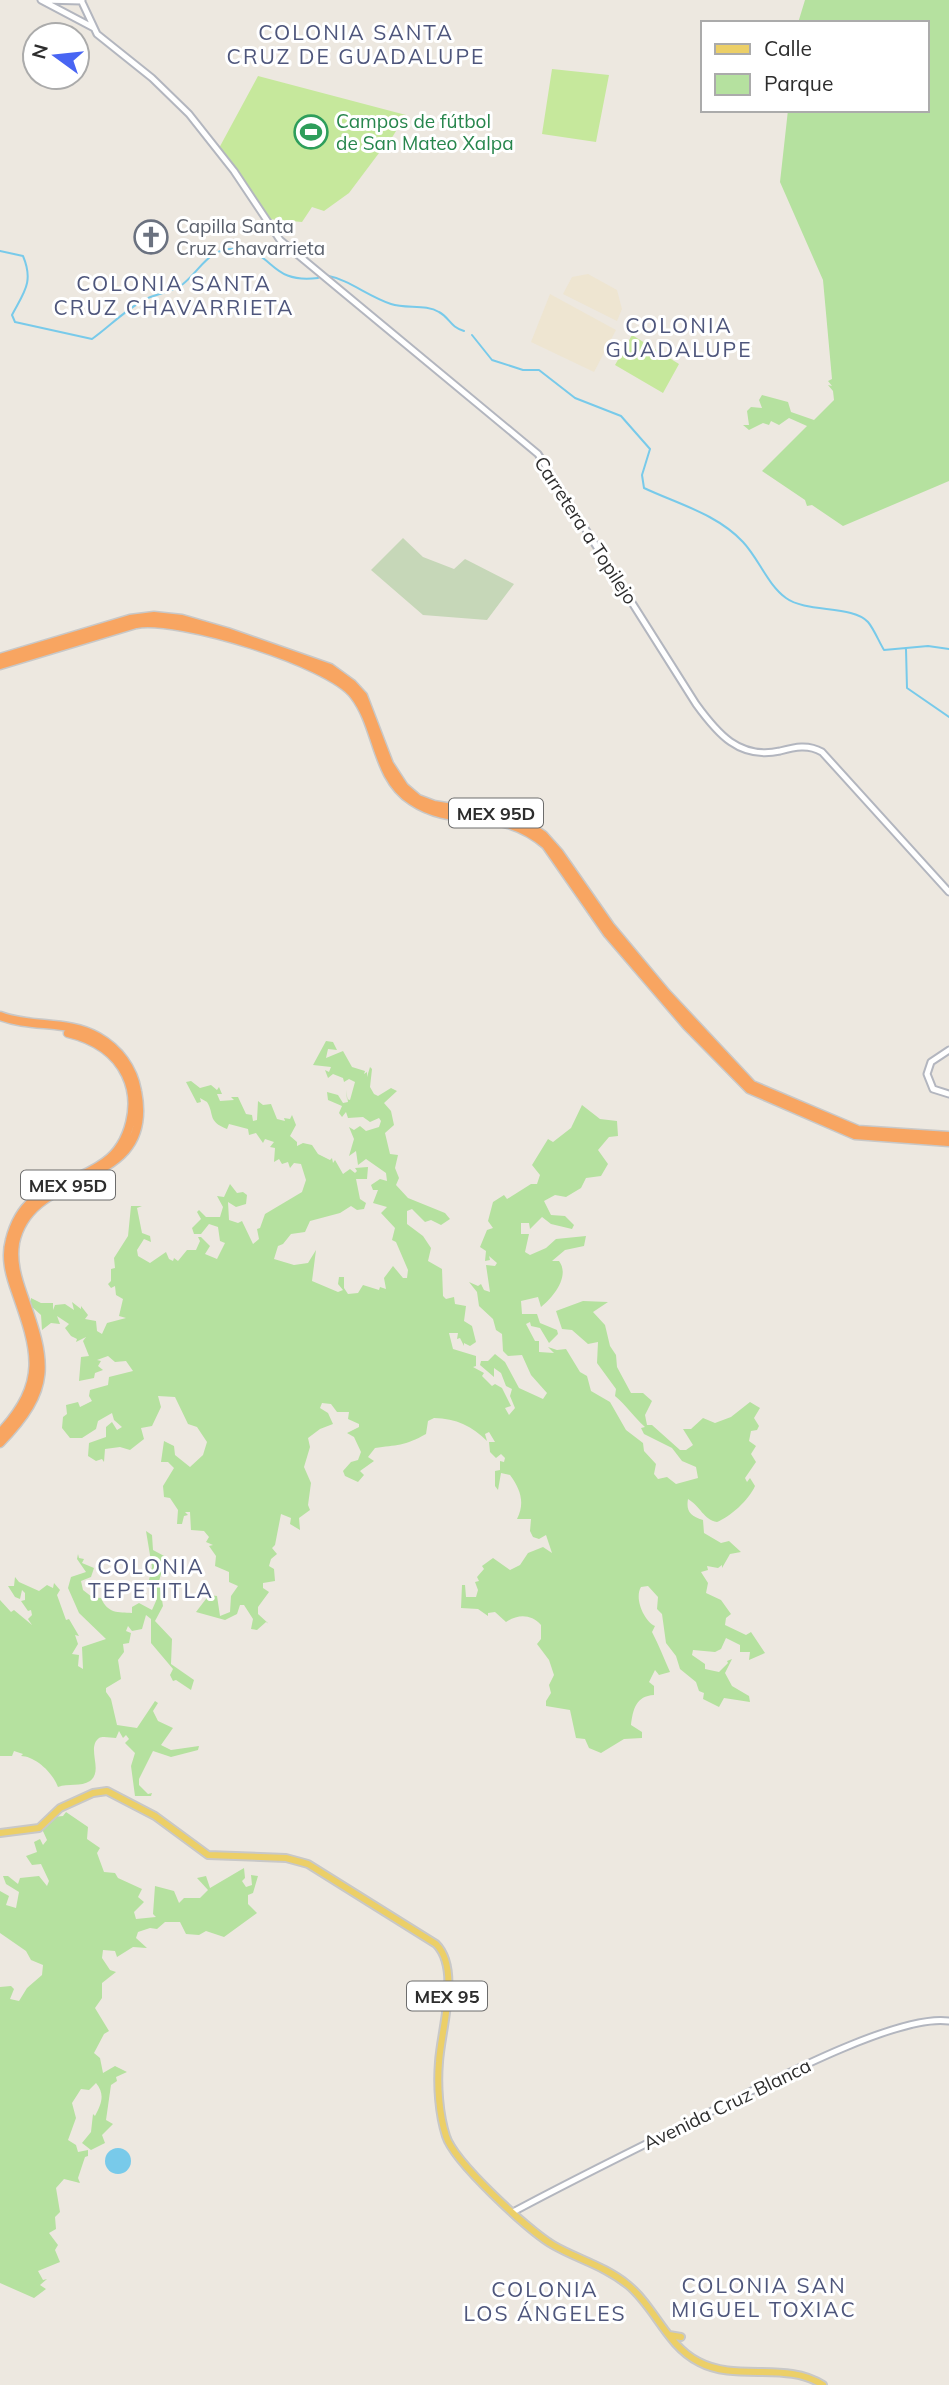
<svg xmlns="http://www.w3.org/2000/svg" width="949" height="2385" font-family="Mulish,sans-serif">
	<rect width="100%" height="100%" fill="#ede8e0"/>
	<path fill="#eee5d1" d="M588,274L617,290L622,309L617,321L563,294L572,277Z
		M550,294L616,330L594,372L531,342Z"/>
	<path fill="#b5e19f" d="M805,0H949V481L843,526L812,505L807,506L805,500L762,471L807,426L789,418L779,425L771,421L769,425L763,423L749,430L743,425H749L747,411L751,407L762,408L759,400L762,395L788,402L791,412L814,420L834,400L833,391L828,385L832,386L828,381L832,379L823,280L780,182L788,110H926V23H798Z
		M326,1041L333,1042L337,1050L328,1049L326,1058L343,1051L352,1067L365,1071L364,1074L367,1072V1077L370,1067L372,1069L370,1087L374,1094L378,1096L391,1088L397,1091L384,1103L391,1111L394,1125L385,1133L390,1154L398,1155L395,1168L399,1178L396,1185L408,1198L445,1213L450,1219L441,1225L431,1220L425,1222L412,1209L407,1211V1224L423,1236L431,1248L428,1261L442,1269L443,1296L446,1299L454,1297L455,1304L466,1306L464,1321L472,1326L476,1342L470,1346L464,1343V1346L460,1338L457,1339L458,1333H449L453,1349L476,1356V1366L473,1367L484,1373L482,1376L492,1386L495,1384L502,1388L511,1406L505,1408L509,1415L515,1408L510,1396L512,1389L506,1386L501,1373L494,1368V1377L480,1365L481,1361H488L495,1354L505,1362L519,1388L543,1399L547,1393L531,1375L522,1355L508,1356L503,1351L502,1334L496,1330L493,1319L479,1306L477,1292L469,1282L478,1286L481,1284L484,1290L490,1292L486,1265L495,1266L497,1263L489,1256L490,1260L485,1261L486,1251L480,1247L487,1230L493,1228L488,1221L493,1202L504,1195L507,1199L531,1184H537L540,1175L532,1165L548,1139L553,1142L571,1128L582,1105L600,1119L617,1121L618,1136L609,1137L598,1150L608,1164L601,1176L586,1178L581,1188L566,1197L555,1195L544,1201L551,1215L565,1216L574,1225L572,1229L551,1224L542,1217L530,1229L529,1223H521V1234H529L525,1252L530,1255L546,1248L556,1239L586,1236L584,1246L565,1250L552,1261H559C571,1277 551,1299 541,1307L538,1297L521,1301L522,1314H537L540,1323L557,1330L558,1334L549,1343L540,1328L531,1326L530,1322L526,1324L535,1341H539V1352L554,1353L548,1347L557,1350L566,1349L580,1372L587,1376L591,1391L610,1402L626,1430L643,1443L644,1451L656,1464L654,1474L658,1479L667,1477L676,1484L698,1478L696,1467L682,1461L672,1448L644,1434L641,1428L645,1427C634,1417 626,1405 615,1396L616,1389L597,1363L598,1342L588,1344L572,1330L562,1329L556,1311L583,1301L608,1302L593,1312L605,1325L610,1346L616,1355L617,1367L631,1393H643L652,1401L645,1415L647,1425H652L680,1450H686L693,1445L683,1429H691L703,1418L715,1423L731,1417L750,1402L760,1408L754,1418L759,1426L757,1430L751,1431L749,1441L756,1446L751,1454L756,1462L745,1478L747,1482L750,1478L755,1486C749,1500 730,1517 717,1522C704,1520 700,1506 688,1499C686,1511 690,1516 703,1520L704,1533L721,1543L729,1541L741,1552L730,1554L722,1568V1565L718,1568L707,1566L708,1570L701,1572L708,1583L706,1593L721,1600L731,1614L726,1618L725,1625L746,1635L751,1632L765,1653L749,1660L750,1652H740V1645L726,1638L721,1649L715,1652L693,1650L692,1655L705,1664V1669L719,1672L728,1663L727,1661L732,1659L725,1673L732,1686L749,1696L750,1702L724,1698L719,1707L703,1699L704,1693L699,1691L696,1682L680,1669L676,1656L666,1643L662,1614L657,1609L658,1597L648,1586L641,1587C634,1598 644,1621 655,1626L652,1632C659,1645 664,1659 670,1672L659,1675L655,1670L649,1682L654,1686V1695C636,1696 633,1709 631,1725L642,1732V1738L624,1739L601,1753L589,1748L585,1739L576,1738L570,1710L546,1706V1701L551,1693L549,1685L554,1675L549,1660L537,1644L541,1639V1625C531,1614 518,1614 506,1622L495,1612L488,1613V1616L478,1609L461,1608L462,1585H465L466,1597H476L478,1590L475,1582L479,1581L477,1577L484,1569L482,1566L493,1558L510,1570L520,1565L528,1553L543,1547L552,1553L546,1535L539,1539L533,1537L530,1531L531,1519H517C525,1503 521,1490 510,1475L501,1473L498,1490L495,1486V1471L500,1470V1461L504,1462L505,1458L501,1454L496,1458L490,1452L489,1442H495L489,1432L485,1434L487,1441C473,1427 456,1418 434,1418L428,1421L426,1434C405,1446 396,1445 375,1448L368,1457L374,1461L360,1471L364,1475L358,1482L345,1476L343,1471L351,1462L358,1460L361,1452L354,1437L347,1433L359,1427V1424L348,1419L349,1412H337L331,1404L322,1403L320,1408L328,1413L333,1424L320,1429L308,1438L310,1447L304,1467L311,1483L308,1505L310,1510L299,1518L300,1530L290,1524L291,1518L281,1514L275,1545L272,1548L277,1554L271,1559L269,1566L274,1569L275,1581L263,1583V1588L269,1592L258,1607V1614L269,1624L266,1622L257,1630L251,1629L253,1619L244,1605H240L237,1614L225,1620L196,1612L209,1595L217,1596L220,1616L230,1612L231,1596L238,1586L229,1582V1572L215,1566L216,1556L209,1546L213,1545L206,1542L209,1537L204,1531L191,1530L190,1512H185L188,1515L184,1516L182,1524H177L178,1510L170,1498L164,1497L163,1486L174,1468L168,1462H161L164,1441L174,1446L175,1455L190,1467L203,1455L207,1442L197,1427L188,1424L175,1397L158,1396L161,1407L152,1426L141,1428L144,1439L130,1450L120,1447L105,1449L104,1462L102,1459L96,1461L88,1456L89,1443L106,1437V1427L112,1422L117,1430L122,1427L114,1420L112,1413L98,1421L96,1429L82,1438H70L62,1428L63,1417L67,1414L66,1405L78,1402L80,1407L92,1401L89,1396L90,1390L108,1385L109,1377L133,1371L126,1361L115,1362L108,1356L97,1360L101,1361L98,1366L103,1370L95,1373L94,1378L79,1381L81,1357L89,1356L83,1341L86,1337L76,1342L77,1339L71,1336L65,1328L69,1324L57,1316L60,1324L51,1323L42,1330L41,1315L31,1306V1298L41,1303H53V1310L55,1305L65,1304L74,1310L72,1302L81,1309V1306L88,1315L85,1319L96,1321L97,1331L102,1334L107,1323L126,1318L119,1316L123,1299L116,1295L115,1286L111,1288L108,1284L111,1281V1269L115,1268L114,1258L128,1236L131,1206H142L137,1208L142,1233L150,1236L151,1242L144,1239L137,1250L138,1256L150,1263L166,1252L169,1259L173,1261L174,1258L178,1261L187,1250H196L200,1241L198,1237H201L210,1246L205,1254L217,1259L225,1243L220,1241L218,1227L209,1224L201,1234H194L192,1228L201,1219L197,1212L199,1210L206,1217H220L223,1207L217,1196L224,1197L230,1184L237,1193L243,1192L247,1195L246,1204L236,1207L228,1202L229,1220L238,1223L242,1221L253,1244L259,1239L257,1229L260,1228L265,1214L302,1192L306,1180L301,1164L294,1163L290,1168L288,1162L282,1164L279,1159L274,1162L275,1148L270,1147L274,1142L265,1139L263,1143L256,1133L249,1135L248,1129L229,1124L227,1129C207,1121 215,1115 207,1102L200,1098L201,1102L197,1103L186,1082L191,1081L200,1088L211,1085L217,1090L219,1087L222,1094H217L220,1101L234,1100L231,1097H238L246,1114L252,1115L253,1121L257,1120L258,1101L263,1105L271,1104L277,1119L285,1121L284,1118L290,1119L292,1115L296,1125L290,1136L297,1142V1146L303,1143L312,1145L318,1154L330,1160L332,1158L333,1163L335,1160L343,1174L350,1169L355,1173L357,1171L355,1168L368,1167L367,1179H356L360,1199L366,1203L364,1209L357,1210L351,1206L340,1213L310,1221L305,1232L291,1234L283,1244L278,1246L274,1259L294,1265L308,1263L316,1250L312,1281L338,1292L343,1290L338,1284L339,1277H344V1288L348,1294L358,1293L363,1285L379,1290L380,1287L386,1289L384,1278L393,1266L403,1278H407L408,1270L396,1242L392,1240L395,1228L381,1213L387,1207L373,1203L378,1190H373L371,1185L380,1179L387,1181L386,1173L366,1159L358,1165L356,1151L349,1156L354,1139L349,1127L354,1130L360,1126L366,1131L379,1127L381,1121L379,1118L370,1122L363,1117L348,1118L346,1112L342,1117L339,1113L342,1106L328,1100L327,1092L338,1095L343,1103L348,1102L346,1090L347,1099L350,1100L355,1082L349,1079L344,1082L343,1078L333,1074L328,1078L325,1070L329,1072L331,1067L313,1065Z
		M146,1531L152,1535L153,1550L166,1557L164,1561L171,1566L170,1570L162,1571L159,1581L163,1606L155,1621L172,1639L171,1664L194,1680L191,1690L176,1680L173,1681L170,1675L173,1669L151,1643V1619L146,1615L142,1629L132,1631L128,1626L126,1631L131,1633L129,1643L123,1644L124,1652L118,1660L121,1679L106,1688V1692L111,1699L117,1725L137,1728L155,1701L158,1703L153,1711L158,1721L173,1728L161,1745L171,1750L199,1746L198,1750L171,1757L153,1751L139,1779V1785L148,1794L152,1793L151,1796H135L131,1766L135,1753L125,1743L129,1739L126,1735L123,1738L119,1731L116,1738C111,1738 103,1736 99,1738C86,1748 104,1771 90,1781C81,1787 68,1783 58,1787C52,1771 34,1756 21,1756L23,1754L14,1751L12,1756H0V1600L11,1612L14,1610L32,1625L28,1619L32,1615L31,1610L28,1611L21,1601L25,1600V1593L22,1590L20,1599L15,1597L8,1586H14L15,1577L19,1582L39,1591L47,1585L53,1588L54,1583L60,1590L57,1595L66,1620L69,1619L79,1636L75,1635L78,1644L72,1654L79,1655L78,1666L83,1669L82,1647L106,1639L79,1613L68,1588L71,1577L86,1572L77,1559L78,1554L79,1558L84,1559L82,1563L94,1568L91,1577L81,1581L83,1590L92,1597L101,1598C108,1614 118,1612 132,1613V1607L139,1603L152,1610L156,1601L149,1580L152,1567Z
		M66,1812L88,1827L87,1839L100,1848L97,1853L104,1872L115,1873L118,1878L142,1889L138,1897L144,1902L134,1912L136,1919L156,1917L153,1914L155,1886L174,1891L179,1903L184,1898H200L208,1890L197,1878L206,1876L210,1888L244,1868L245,1878L242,1881L246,1887L252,1885L251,1875L258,1876L253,1893L248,1895V1904L257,1913L224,1937L206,1931L199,1935L186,1934L180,1922H165L157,1929L150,1928L138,1932L136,1938L147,1948L133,1947L117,1957L115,1951L103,1950L102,1958L110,1970L116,1972L102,1983V1998L95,2008L109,2031L104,2034L94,2053L100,2058L103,2073L115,2066L127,2072L116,2077L117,2081L111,2085L106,2120L113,2124L102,2135L105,2143L91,2150L82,2143L91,2132L93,2114L95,2116C102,2103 105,2094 96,2083L89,2090L81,2089L72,2103L76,2118L68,2140L76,2145L78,2152L88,2150V2156L85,2157L78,2178L80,2183L64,2179L56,2188L60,2212L55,2217L56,2229L49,2233L58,2245L55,2250L60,2262L38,2271L43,2280L47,2279L40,2285L46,2289L34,2298L0,2283V1987L11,1986L14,1989L10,1999L19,2001L27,1988L42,1975L43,1965L31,1960L26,1951L0,1933V1891L9,1896L6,1905L16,1908L19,1892L6,1884L3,1876H8L18,1884L20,1878L39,1876L47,1886L49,1881L41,1864L32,1865L26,1856L37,1852L34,1842L40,1839L43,1845L47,1840L42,1829L53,1817L63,1816Z"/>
	<path fill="#c6d7b8" d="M403,538L423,557L454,569L465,559L514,584L487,620L423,615L371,570Z"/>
	<path fill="#c6e89c" d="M552,69L609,75L596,142L542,134Z
		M258,76L406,115L383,152L379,153L349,193L324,211L312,207L302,222L269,219L218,150Z
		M632,335L679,364L663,393L615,365Z"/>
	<path fill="#78caea" d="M105 2161a13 13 0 1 1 26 0a13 13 0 1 1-26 0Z"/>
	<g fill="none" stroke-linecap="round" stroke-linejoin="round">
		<path stroke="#78caea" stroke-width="2" d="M0,251L23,256C34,282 24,292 12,315L15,322L92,339C109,327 125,310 144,300C157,293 171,293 183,284C203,268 208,246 240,249C275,253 270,284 318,278
			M325,275C350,280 367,296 391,304C406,309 426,304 439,312C450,318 450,327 464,331
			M472,335L492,360L523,370H539L575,398L621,416L650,449L642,475L644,488C678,504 717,514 743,542C759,559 767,584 786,598C806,613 853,605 868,622C874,629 879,642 884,650L928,646L949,649
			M906,649L907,688L949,717"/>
		<defs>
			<path id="secondary" d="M41,0L94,28
				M43,0L82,1
				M81,0L97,34L152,78L189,114L234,171L280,240L538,454L696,704C717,733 739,760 780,751C795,747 808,744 822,752L949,892
				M949,1050L931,1062L927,1074L933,1089L949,1094
				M513,2212C578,2177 646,2144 712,2111C762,2086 898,2013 949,2021"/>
			<path id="primary" d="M0,1833L39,1828L60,1808L93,1793L107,1791L155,1816L208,1855L286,1858L308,1864L436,1944C461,1969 441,2029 439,2062C437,2085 439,2114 446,2136C454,2162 528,2230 553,2245C577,2259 605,2266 628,2285C655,2307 667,2346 699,2362C736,2382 787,2361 823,2385
				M669,2335L681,2337"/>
			<path id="motorway" d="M0,658L130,619L154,616L182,619L227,632L330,668L352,684L363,696L389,764L404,787L418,799L434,805L520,819L543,835L559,853L610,926L666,993L752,1085L858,1130L949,1136
				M0,665L136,624C177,616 329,662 354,695C379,727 375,777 412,801C455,830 498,804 546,845L608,934L687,1026L749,1089L855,1135L949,1142
				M0,1016C31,1028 69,1020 98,1037C119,1049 133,1068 137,1091C157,1192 31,1164 15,1243C12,1261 17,1278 23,1295C47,1363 53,1388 0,1443
				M0,1433C47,1382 37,1352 16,1292C10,1275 5,1258 10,1240C24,1183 67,1190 105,1162C130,1144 140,1104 126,1075C115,1052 93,1039 68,1033"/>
		</defs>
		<use href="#secondary" stroke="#b3b6bf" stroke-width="9"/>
		<use href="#primary" stroke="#c8c8c8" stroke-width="10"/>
		<use href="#motorway" stroke="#c8c8c8" stroke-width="11"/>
		<use href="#secondary" stroke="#fff" stroke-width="5"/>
		<use href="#primary" stroke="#eccf67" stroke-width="6"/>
		<use href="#motorway" stroke="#f8a561" stroke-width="8"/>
	</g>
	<defs>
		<symbol id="stadium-ring" viewBox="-11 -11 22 22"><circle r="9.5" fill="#fff" stroke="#2e9e5b" stroke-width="1.5"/><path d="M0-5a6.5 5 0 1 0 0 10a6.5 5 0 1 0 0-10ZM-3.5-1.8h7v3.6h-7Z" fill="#2e9e5b"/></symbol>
		<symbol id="church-ring" viewBox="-11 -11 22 22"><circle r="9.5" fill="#fff" stroke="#6b7280" stroke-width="1.5"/><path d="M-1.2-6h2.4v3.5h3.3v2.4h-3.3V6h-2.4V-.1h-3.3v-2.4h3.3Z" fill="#6b7280"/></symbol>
	</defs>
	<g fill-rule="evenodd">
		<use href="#stadium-ring" x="292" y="113" width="38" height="38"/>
		<use href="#church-ring" x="132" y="218" width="38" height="38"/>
	</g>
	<g text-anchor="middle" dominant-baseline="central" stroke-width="6" stroke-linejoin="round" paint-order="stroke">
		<g fill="#fff" stroke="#6c6c6c" stroke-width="2">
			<rect x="449" y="798.5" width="94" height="29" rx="5"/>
			<rect x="21" y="1170.5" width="94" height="29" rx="5"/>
			<rect x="407" y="1981.5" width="80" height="29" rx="5"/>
		</g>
		<g font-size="18" font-weight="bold" fill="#2d2d2d">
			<text x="496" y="813">MEX 95D</text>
			<text x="68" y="1185">MEX 95D</text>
			<text x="447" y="1996">MEX 95</text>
		</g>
		<g font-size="19" fill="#27864d" stroke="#fff" text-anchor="start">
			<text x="336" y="121">Campos de fútbol<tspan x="336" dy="22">de San Mateo Xalpa</tspan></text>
		</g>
		<g font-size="19" fill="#5b616d" stroke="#fff" text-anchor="start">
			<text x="176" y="226">Capilla Santa<tspan x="176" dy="22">Cruz Chavarrieta</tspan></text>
		</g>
		<g font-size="19" fill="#2d2d2d" stroke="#fff">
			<text transform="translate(586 530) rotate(57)">Carretera a Topilejo</text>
			<text transform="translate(727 2104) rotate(-26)">Avenida Cruz Blanca</text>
		</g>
		<g font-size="21" letter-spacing="2" fill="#4e567c" stroke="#fff">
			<text x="356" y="32">COLONIA SANTA<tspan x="356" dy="24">CRUZ DE GUADALUPE</tspan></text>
			<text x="174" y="283">COLONIA SANTA<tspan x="174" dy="24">CRUZ CHAVARRIETA</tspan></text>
			<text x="679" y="325">COLONIA<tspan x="679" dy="24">GUADALUPE</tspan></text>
			<text x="151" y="1566">COLONIA<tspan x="151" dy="24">TEPETITLA</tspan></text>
			<text x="764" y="2285">COLONIA SAN<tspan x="764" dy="24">MIGUEL TOXIAC</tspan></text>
			<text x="545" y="2289">COLONIA<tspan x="545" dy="24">LOS ÁNGELES</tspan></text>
		</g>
	</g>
	<rect x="701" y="21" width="228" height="91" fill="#ffffff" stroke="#ababab" stroke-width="2"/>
	<rect x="715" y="44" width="35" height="10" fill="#eccf67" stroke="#ababab" stroke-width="2"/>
	<text x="764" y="56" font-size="21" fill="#2d2d2d">Calle</text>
	<rect x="715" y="74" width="35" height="21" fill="#b5e19f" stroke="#ababab" stroke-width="2"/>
	<text x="764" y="91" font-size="21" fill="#2d2d2d">Parque</text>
	<g transform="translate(56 56) rotate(285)"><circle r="33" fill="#ffffff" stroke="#ababab" stroke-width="2"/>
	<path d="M0-5L12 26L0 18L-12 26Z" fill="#4865f3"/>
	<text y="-10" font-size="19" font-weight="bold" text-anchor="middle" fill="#2d2d2d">N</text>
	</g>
</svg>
